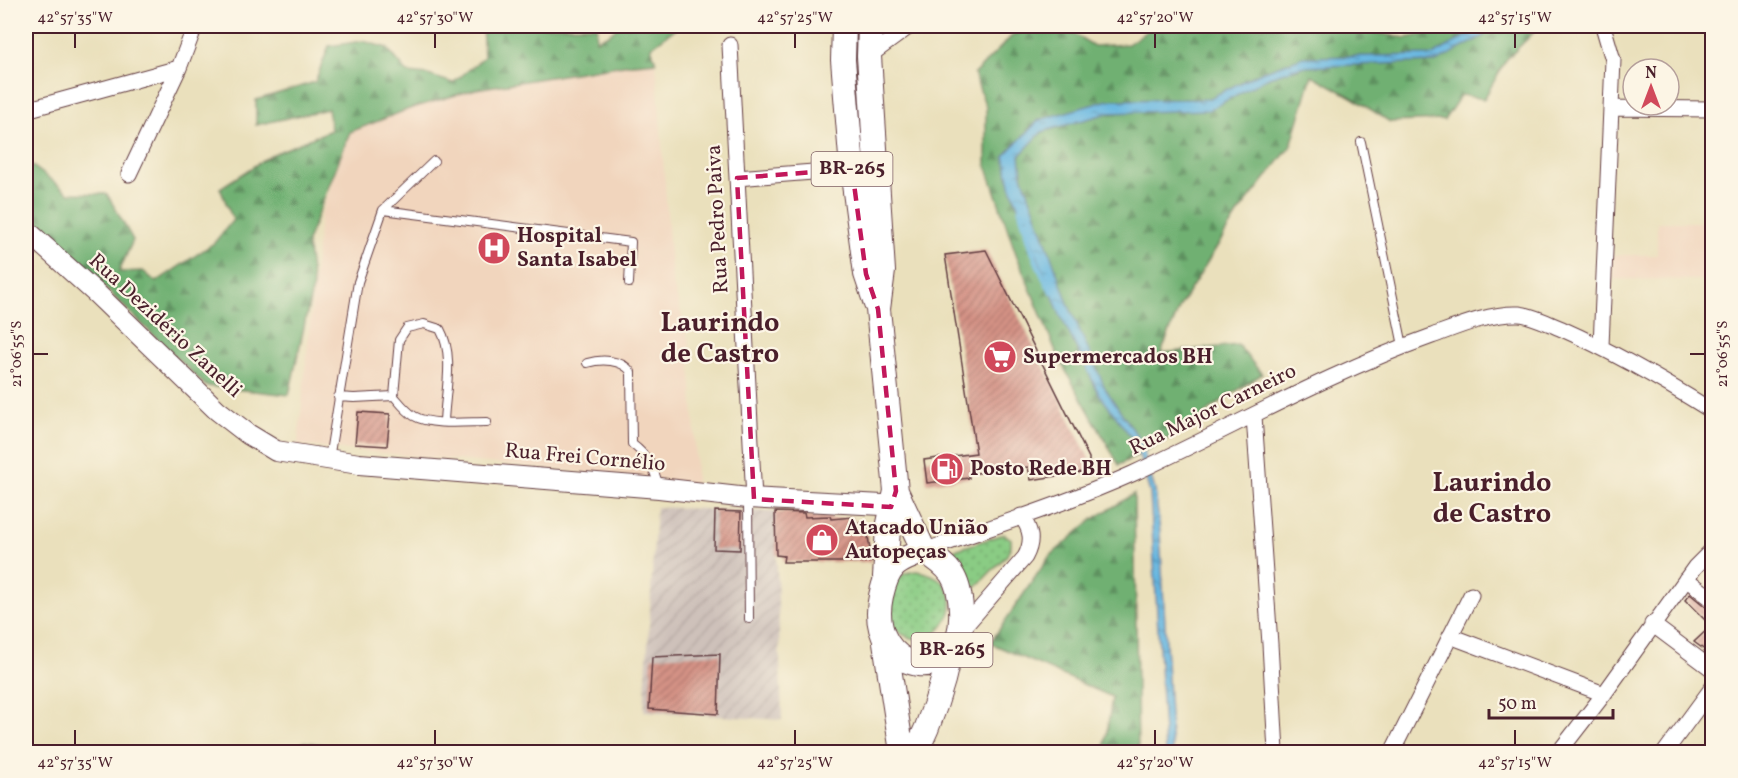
<svg xmlns="http://www.w3.org/2000/svg" width="1738" height="778" font-family="Vollkorn,serif">
	<defs>
		<pattern id="industrial-furrows" width="10" height="10" patternUnits="userSpaceOnUse" patternTransform="scale(1.5)"><rect width="10" height="10" fill="#cec1ba"/><path d="M-1 1l2-2M0 10L10 0M9 11l2-2" fill="none" stroke="#b2a5a0"/></pattern>
		<pattern id="forest-firs" width="22" height="20" patternUnits="userSpaceOnUse" patternTransform="scale(1.5)"><rect width="22" height="20" fill="#6fb072"/><path d="M5 1l3.5 6h-7zM16 11l3.5 6h-7z" fill="#5d8f5e"/></pattern>
		<pattern id="park-dots" width="8" height="8" patternUnits="userSpaceOnUse" patternTransform="scale(1.5)"><rect width="8" height="8" fill="#8acc84"/><path d="M2 2h.1M6 6h.1" fill="none" stroke="#73a56c" stroke-width="1.8" stroke-linecap="round"/></pattern>
		<pattern id="water-ripples" width="26" height="14" patternUnits="userSpaceOnUse" patternTransform="scale(1.5)"><rect width="26" height="14" fill="#66b7e1"/><path d="M2 4q2-2 4 0t4 0M15 11q2-2 4 0t4 0" fill="none" stroke="#5694b7"/></pattern>
		<pattern id="building-hatch" width="6" height="6" patternUnits="userSpaceOnUse" patternTransform="scale(1.5)"><rect width="6" height="6" fill="#d49285"/><path d="M-1 1l2-2M0 6l6-6M5 7l2-2" fill="none" stroke="#ae776d"/></pattern>
	</defs>
	<rect width="100%" height="100%" fill="#fcf5e5"/>
	<filter id="ink" filterUnits="userSpaceOnUse"><feTurbulence type="fractalNoise" baseFrequency=".0167" numOctaves="2"/><feDisplacementMap in="SourceGraphic" scale="12" xChannelSelector="R" yChannelSelector="G"/><feConvolveMatrix kernelMatrix="1 2 1 2 8 2 1 2 1" color-interpolation-filters="sRGB"/></filter>
	<filter id="wash" filterUnits="userSpaceOnUse"><feTurbulence type="fractalNoise" baseFrequency=".008" numOctaves="4" result="noise"/><feDisplacementMap in="SourceGraphic" scale="24" xChannelSelector="R" yChannelSelector="G"/><feGaussianBlur stdDeviation="1.35" result="paint"/><feColorMatrix in="noise" values="0 0 0 0 0 0 0 0 0 0 0 0 0 0 0 0 0 1.4 0 .05"/><feComposite in="paint" operator="in"/></filter>
	<g filter="url(#wash)">
		<rect width="100%" height="100%" fill="#eae0bc"/>
		<path fill="#f1d5bd" d="M656,62L672,280L689,342L695,436L696,483L298,445L320,217L350,132L421,104L476,89L624,65Z
			M1657,222H1712V280L1613,279V255H1657Z"/>
		<path fill="url(#industrial-furrows)" d="M656,507L775,512L782,720L644,711Z"/>
		<path fill="url(#forest-firs)" stroke="#5c684e" stroke-width="1.5" d="M482,26H597L596,40L609,34L619,26H679L651,47L656,62L624,65L476,89L409,109L350,132L307,242L313,286L289,395L206,386L26,211V149L30,164L69,193L107,194L133,240L119,272L143,271L156,282L214,243L233,220L220,188L271,155L331,130L328,109L256,125V100L315,82L329,46L363,41L387,48L408,73L428,75L453,83L484,57Z
			M1036,26H1062L1094,46L1128,44L1154,26H1361L1366,31L1406,38L1466,26H1540L1506,60L1484,99L1461,95L1444,120L1390,122L1353,98L1312,75L1291,146L1238,213L1180,306L1161,353L1238,345L1262,374L1224,399L1187,428L1119,465L1059,359L1016,254L986,165V107L974,74L1013,35Z
			M1134,494L1138,752H1104L1112,697L990,643L1049,557L1093,519Z
			M304,742L369,752H288Z"/>
		<path fill="url(#park-dots)" stroke="#6a7658" stroke-width="1.5" d="M1004,534L1011,539V546L1007,555L972,591L952,551Z
			M916,571C988,580 934,678 888,621L896,579L906,573Z"/>
		<path fill="url(#water-ripples)" stroke="#586b86" stroke-width="1.5" d="M1481,26H1493L1484,36L1436,62L1301,67L1269,77L1209,110L1108,113L1042,132L1020,155L1022,175L1069,306L1106,390L1140,440L1155,490L1160,532L1172,752H1165L1150,493L1135,442L1099,394L1060,315L1010,185L1004,156L1039,120L1108,100L1208,99L1259,73L1303,57L1433,55L1477,30Z"/>
		<g fill="none" stroke-linecap="round" stroke-linejoin="round">
			<path stroke="#66b7e1" stroke-width="5" d="M1020,209C1028,237 1036,267 1052,292"/>
		</g>
		<g id="blocks">
			<path fill="url(#building-hatch)" d="M986,250L1089,458V471L1031,480L1028,467L969,474V478L927,483L924,460L976,453L945,255Z
				M358,412L390,414L387,446L355,444Z
				M715,511L741,512L740,550L714,549Z
				M775,512L804,513L805,517L830,516L831,519L853,517V522L866,524L872,562H783L784,556L776,555Z
				M1690,594L1706,607L1713,609V656L1694,642L1711,626L1685,600Z
				M720,654L718,714L649,709L652,657Z"/>
		</g>
	</g>
	<g filter="url(#ink)">
		<use href="#blocks" fill-opacity="0" stroke="#623c41" stroke-width="1.5"/>
		<g fill="none" stroke-linecap="round" stroke-linejoin="round">
			<defs>
				<path id="service" d="M1361,142L1403,346
					M383,210L631,242L629,283
					M587,363C601,359 622,359 631,372L632,444C648,456 654,468 659,487
					M394,396L399,340L407,328L424,324L440,329C455,356 445,392 444,422
					M338,397L354,398L394,396C400,403 406,411 414,416C431,426 467,422 487,422
					M329,459L358,282L383,210L434,161
					M748,500L749,619"/>
				<path id="minor" d="M730,45L754,499
					M869,56L910,26
					M1612,108L1712,109
					M26,110L179,68
					M129,174L179,68L195,26
					M737,178L852,169
					M1601,346L1613,60L1603,26
					M1254,416L1270,644L1276,752
					M924,551C994,526 1065,504 1132,474C1232,428 1328,373 1432,336C1459,326 1489,313 1519,314C1533,315 1549,324 1562,329C1614,352 1664,381 1712,411
					M1686,579L1712,599
					M1652,624L1712,669
					M959,633L1025,557C1033,542 1032,530 1021,516
					M1450,636L1604,694
					M1392,752L1471,595
					M1559,752L1604,694L1695,567L1712,550
					M1665,752L1712,688"/>
				<path id="tertiary" d="M26,230L97,294L217,410L248,434L276,451L359,464L659,488L748,498L902,506"/>
				<path id="primary" d="M844,26L843,60L852,169L866,274L876,304
					M870,26L869,56L883,271L878,309L896,491L924,551
					M924,551C950,567 959,577 961,609C966,695 864,673 881,596C888,565 895,562 924,551Z
					M885,577L888,528L896,491
					M885,642L902,752
					M916,752C931,721 942,689 949,655"/>
			</defs>
			<use href="#service" stroke="#623c41" stroke-width="10"/>
			<use href="#minor" stroke="#623c41" stroke-width="17"/>
			<use href="#tertiary" stroke="#623c41" stroke-width="22"/>
			<use href="#primary" stroke="#623c41" stroke-width="26"/>
			<use href="#service" stroke="#fff" stroke-width="8"/>
			<use href="#minor" stroke="#fff" stroke-width="15"/>
			<use href="#tertiary" stroke="#fff" stroke-width="20"/>
			<use href="#primary" stroke="#fff" stroke-width="24"/>
		</g>
	</g>
	<path fill="none" stroke="#c2185b" stroke-width="4.5" stroke-dasharray="12 8" stroke-linejoin="round" d="M852,169L866,274L878,309L896,491L891,507L754,499L737,178Z"/>
	<path fill="none" stroke="#4a1f2b" stroke-width="2" d="M75,33V48M435,33V48M795,33V48M1155,33V48M1515,33V48M33,354H48M1690,354H1705M75,730V745M435,730V745M795,730V745M1155,730V745M1515,730V745"/>
	<defs>
		<symbol id="hospital-disc" viewBox="-11 -11 22 22"><circle r="9.5" fill="#d1495b" stroke="#fcf5e5"/><path d="M-5-5h3v3.5h4V-5h3V5h-3V1.5h-4V5h-3Z" fill="#fff"/></symbol>
		<symbol id="supermarket-disc" viewBox="-11 -11 22 22"><circle r="9.5" fill="#d1495b" stroke="#fcf5e5"/><path d="M-6-5.5h2.5l.6 2H6L4.5 2H-2.5L-4.4-4H-6ZM-1.5 3.2a1.3 1.3 0 1 0 .1 0ZM3 3.2a1.3 1.3 0 1 0 .1 0Z" fill="#fff"/></symbol>
		<symbol id="fuel-disc" viewBox="-11 -11 22 22"><circle r="9.5" fill="#d1495b" stroke="#fcf5e5"/><path d="M-5.5-6h7V0h2V4h1.3V-2.5L3-4.5l.8-.8L6-3V5H2.5V1h-1V6h-7ZM-4.2-4.7v3.2H.2V-4.7Z" fill="#fff"/></symbol>
		<symbol id="shop-disc" viewBox="-11 -11 22 22"><circle r="9.5" fill="#d1495b" stroke="#fcf5e5"/><path d="M-5-2.5h2.3a2.7 3.5 0 0 1 5.4 0H5L5.5 6h-11ZM-1.5-2.5h3a1.5 2.3 0 0 0-3 0Z" fill="#fff"/></symbol>
	</defs>
	<g fill-rule="evenodd">
		<use href="#hospital-disc" x="475" y="229" width="38" height="38"/>
		<use href="#supermarket-disc" x="981" y="338" width="38" height="38"/>
		<use href="#fuel-disc" x="928" y="450" width="38" height="38"/>
		<use href="#shop-disc" x="803" y="521" width="38" height="38"/>
	</g>
	<g text-anchor="middle" dominant-baseline="central" stroke-width="4.5" stroke-linejoin="round" paint-order="stroke">
		<g fill="#fcf5e5" stroke="#7f5f63" stroke-width="1.5">
			<rect x="811.5" y="152" width="81" height="34" rx="4.5"/>
			<rect x="911.5" y="633" width="81" height="34" rx="4.5"/>
		</g>
		<g font-size="20" font-weight="bold" fill="#4a1f2b">
			<text x="852" y="169">BR-265</text>
			<text x="952" y="650">BR-265</text>
		</g>
		<g font-size="21" fill="#4a1f2b" stroke="#fcf5e5">
			<text transform="translate(718 219) rotate(-93)">Rua Pedro Paiva</text>
			<text transform="translate(165 326) rotate(43)">Rua Dezidério Zanelli</text>
			<text transform="translate(1213 410) rotate(-26)">Rua Major Carneiro</text>
			<text transform="translate(585 458) rotate(5)">Rua Frei Cornélio</text>
		</g>
		<g font-size="21" font-weight="bold" fill="#4a1f2b" stroke="#fcf5e5" text-anchor="start">
			<text x="517" y="236">Hospital<tspan x="517" dy="24">Santa Isabel</tspan></text>
			<text x="1023" y="357">Supermercados BH</text>
			<text x="970" y="469">Posto Rede BH</text>
			<text x="845" y="528">Atacado União<tspan x="845" dy="24">Autopeças</tspan></text>
		</g>
		<g font-size="27" font-weight="bold" fill="#4a1f2b" stroke="#fcf5e5">
			<text x="720" y="324">Laurindo<tspan x="720" dy="31">de Castro</tspan></text>
			<text x="1492" y="484">Laurindo<tspan x="1492" dy="31">de Castro</tspan></text>
		</g>
	</g>
	<rect width="1738" height="778" fill="none" stroke="#fcf5e5" stroke-width="66"/>
	<g transform="translate(1651 87)"><circle r="28" fill="#fcf5e5" stroke="#b59f9b" stroke-width="1.5"/>
	<path d="M0-4.5L10 22L0 15L-10 22Z" fill="#d1495b"/>
	<text y="-9" font-size="16" font-weight="bold" text-anchor="middle" fill="#4a1f2b">N</text>
	</g>
	<path d="M1489 709v9h124v-9" fill="none" stroke="#4a1f2b" stroke-width="3"/>
	<text x="1498" y="709" font-size="18" fill="#4a1f2b" stroke="#fcf5e5" stroke-width="4.5" paint-order="stroke">50 m</text>
	<rect x="33" y="33" width="1672" height="712" fill="none" stroke="#4a1f2b" stroke-width="2"/>
	<g font-size="15" text-anchor="middle" fill="#4a1f2b">
		<text x="75" y="22">42°57'35"W</text>
		<text x="435" y="22">42°57'30"W</text>
		<text x="795" y="22">42°57'25"W</text>
		<text x="1155" y="22">42°57'20"W</text>
		<text x="1515" y="22">42°57'15"W</text>
		<text transform="translate(16 354) rotate(-90)" y="5">21°06'55"S</text>
		<text transform="translate(1722 354) rotate(-90)" y="5">21°06'55"S</text>
		<text x="75" y="767">42°57'35"W</text>
		<text x="435" y="767">42°57'30"W</text>
		<text x="795" y="767">42°57'25"W</text>
		<text x="1155" y="767">42°57'20"W</text>
		<text x="1515" y="767">42°57'15"W</text>
	</g>
</svg>
